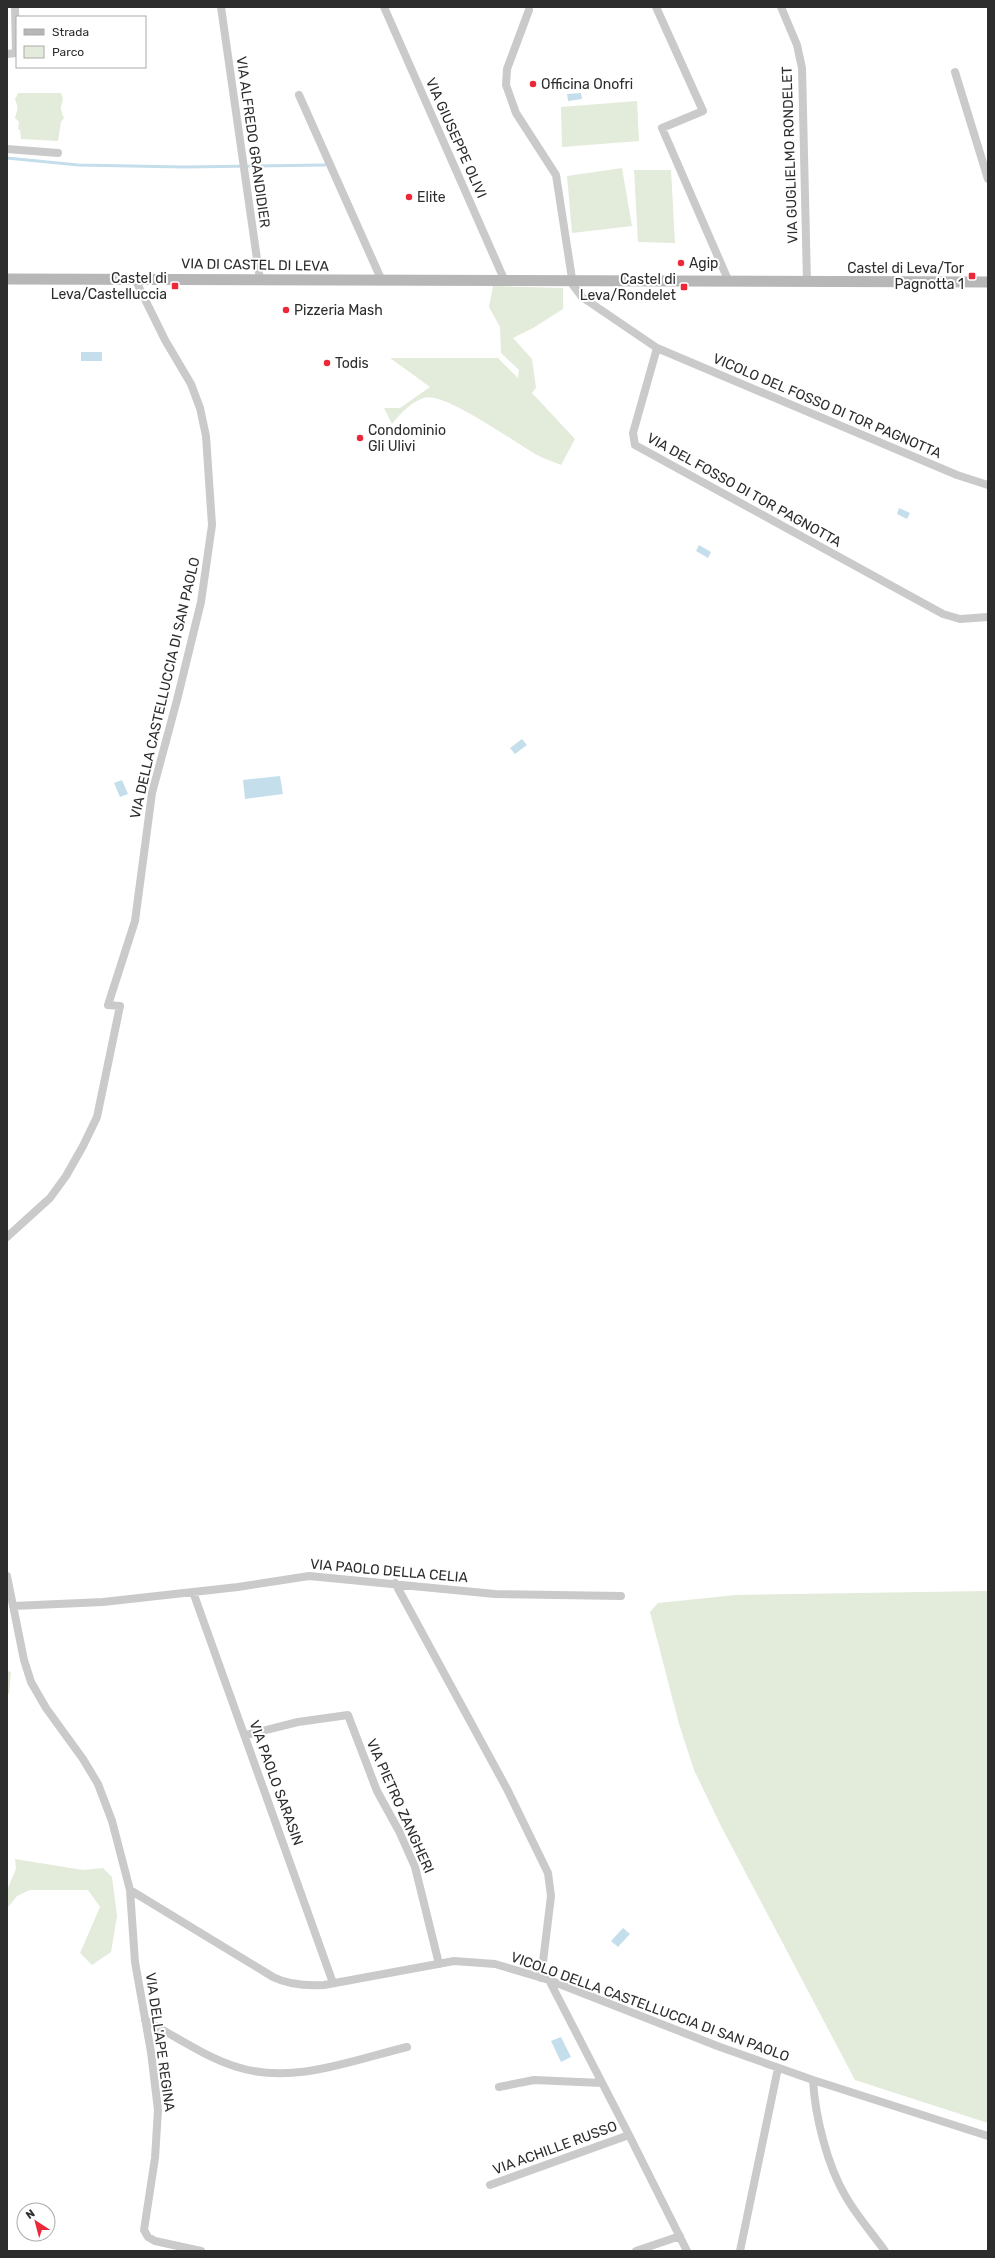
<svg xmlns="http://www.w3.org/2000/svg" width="995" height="2258" font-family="Rubik,sans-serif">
	<rect width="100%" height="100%" fill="#fff"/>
	<path fill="#e3ebda" d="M18,93H61L63,99C61,109 59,106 64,118L61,122L58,141L21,139L20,130L18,129L19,122L15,118C18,106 19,111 15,99Z
		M637,101L639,141L562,147L561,107Z
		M622,168L632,226L572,233L567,176Z
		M634,170H671L675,243L638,242Z
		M493,286L563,288V309L533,328L513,338L532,359L536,388L532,393L575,439L561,465C555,462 547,460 541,457C519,446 444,390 423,398C410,403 400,414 392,424L384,408H400L430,387L390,358H498L518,378L519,370L501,353L500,327L489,307Z
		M988,1591V2123L855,2080L722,1828L694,1770L679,1724L650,1612L658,1603L736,1595Z
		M7,1671L11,1672L9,1694H7Z
		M15,1859L83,1870L103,1868L112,1877L117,1916L111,1952L92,1965L80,1953L100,1907L88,1890H30L17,1896L9,1906H7V1890L16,1869Z"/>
	<path fill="#c5deec" d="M581,93L582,99L568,101L567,94Z
		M81,352H102V361H81Z
		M899,508L910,513L907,519L897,514Z
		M699,545L711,552L708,558L696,551Z
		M522,739L527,745L515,754L510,748Z
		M280,776L283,794L245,799L243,780Z
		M122,780L128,794L120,797L114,783Z
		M623,1928L630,1934L618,1947L611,1941Z
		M561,2037L571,2057L561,2062L551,2041Z"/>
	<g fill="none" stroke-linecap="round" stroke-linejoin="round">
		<path stroke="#c5deec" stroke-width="3" d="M7,158L78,165L184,167L325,165"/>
		<path stroke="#cacaca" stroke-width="8" d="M221,7L260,280
			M384,7L504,279
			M656,7L703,111L662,128L729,282
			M781,7L797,45L802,68L807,282
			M529,10L507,69L506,85L516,113L556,175L573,285L582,297L657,348L633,433L635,445L943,614L960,619L988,617
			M7,54L16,53L15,7
			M955,72L988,179
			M299,95L382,281
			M7,149L58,153
			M657,348L957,475L988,485
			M7,1237L50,1198L66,1176L83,1146L97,1117L120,1006L108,1005L135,921L152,793L177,700L201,602L212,525L206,436L200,408L191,384L165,340L135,279
			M7,1576L24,1660L31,1682L46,1708L83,1759L98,1784L112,1821L130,1890L135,1962L151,2052L158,2110L155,2158L144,2230L148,2237L155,2241L201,2251
			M395,1583L507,1789L548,1873L551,1896L541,1978
			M193,1592L333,1983
			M13,1606L103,1602L238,1587L309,1576L495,1594L621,1596
			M246,1735L298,1722L348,1715L377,1791L399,1831L415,1867L439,1964
			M130,1890L273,1977C289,1985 306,1986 324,1985L454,1961L495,1964L549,1980L720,2047L813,2080L988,2136
			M549,1980L629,2135L687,2251
			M145,2020C175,2036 205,2057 237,2067C293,2085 353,2060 407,2047
			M813,2080C815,2116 827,2165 846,2197C857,2216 872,2233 885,2251
			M499,2087L534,2080L602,2083
			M490,2185L629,2135
			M636,2251L680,2236
			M740,2251L778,2068"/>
		<path stroke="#b7b7b7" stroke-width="11" d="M7,279L988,282"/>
	</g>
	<g fill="#ec2738" stroke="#fff" stroke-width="1.5">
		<circle cx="533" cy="84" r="4"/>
		<circle cx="409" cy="197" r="4"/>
		<circle cx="681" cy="263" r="4"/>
		<rect x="968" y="272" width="8" height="8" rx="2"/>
		<rect x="171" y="282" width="8" height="8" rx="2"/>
		<rect x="680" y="283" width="8" height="8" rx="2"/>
		<circle cx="286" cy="310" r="4"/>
		<circle cx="327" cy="363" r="4"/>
		<circle cx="360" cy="438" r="4"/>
	</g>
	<g text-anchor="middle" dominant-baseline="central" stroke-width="4" stroke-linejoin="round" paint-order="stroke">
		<g font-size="14" fill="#2d2d2d" stroke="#fff" text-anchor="start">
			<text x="541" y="84">Officina Onofri</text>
			<text x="417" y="197">Elite</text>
			<text x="689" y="263">Agip</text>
			<text x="964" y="268" text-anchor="end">Castel di Leva/Tor<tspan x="964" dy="16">Pagnotta 1</tspan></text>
			<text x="167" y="278" text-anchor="end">Castel di<tspan x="167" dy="16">Leva/Castelluccia</tspan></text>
			<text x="676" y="279" text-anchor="end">Castel di<tspan x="676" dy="16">Leva/Rondelet</tspan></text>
			<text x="294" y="310">Pizzeria Mash</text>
			<text x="335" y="363">Todis</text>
			<text x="368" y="430">Condominio<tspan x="368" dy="16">Gli Ulivi</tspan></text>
		</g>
		<g font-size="14" fill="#2d2d2d" stroke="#fff">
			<text transform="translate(456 138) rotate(66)">VIA GIUSEPPE OLIVI</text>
			<text transform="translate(253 142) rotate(82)">VIA ALFREDO GRANDIDIER</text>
			<text transform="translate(790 155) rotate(-92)">VIA GUGLIELMO RONDELET</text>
			<text transform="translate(255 265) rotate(1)">VIA DI CASTEL DI LEVA</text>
			<text transform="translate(827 406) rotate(23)">VICOLO DEL FOSSO DI TOR PAGNOTTA</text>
			<text transform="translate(744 490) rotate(29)">VIA DEL FOSSO DI TOR PAGNOTTA</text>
			<text transform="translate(165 688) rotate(-77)">VIA DELLA CASTELLUCCIA DI SAN PAOLO</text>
			<text transform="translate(389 1571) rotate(5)">VIA PAOLO DELLA CELIA</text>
			<text transform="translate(276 1783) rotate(70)">VIA PAOLO SARASIN</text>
			<text transform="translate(400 1806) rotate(66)">VIA PIETRO ZANGHERI</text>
			<text transform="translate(650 2007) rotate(20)">VICOLO DELLA CASTELLUCCIA DI SAN PAOLO</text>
			<text transform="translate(160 2042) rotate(82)">VIA DELL'APE REGINA</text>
			<text transform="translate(555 2148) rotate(-20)">VIA ACHILLE RUSSO</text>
		</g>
	</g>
	<rect width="995" height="2258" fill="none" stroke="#2d2d2d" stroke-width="16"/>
	<rect x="16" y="16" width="130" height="52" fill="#ffffff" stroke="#ababab"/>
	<rect x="24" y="29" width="20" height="6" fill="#b7b7b7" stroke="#ababab"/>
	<text x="52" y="36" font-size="12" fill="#2d2d2d">Strada</text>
	<rect x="24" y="46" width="20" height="12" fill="#e3ebda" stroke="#ababab"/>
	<text x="52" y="56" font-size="12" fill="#2d2d2d">Parco</text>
	<g transform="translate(36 2222) rotate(324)"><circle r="19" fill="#ffffff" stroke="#ababab"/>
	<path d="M0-3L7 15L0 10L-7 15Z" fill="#ec2738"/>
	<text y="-6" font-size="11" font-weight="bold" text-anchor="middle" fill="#2d2d2d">N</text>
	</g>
</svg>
